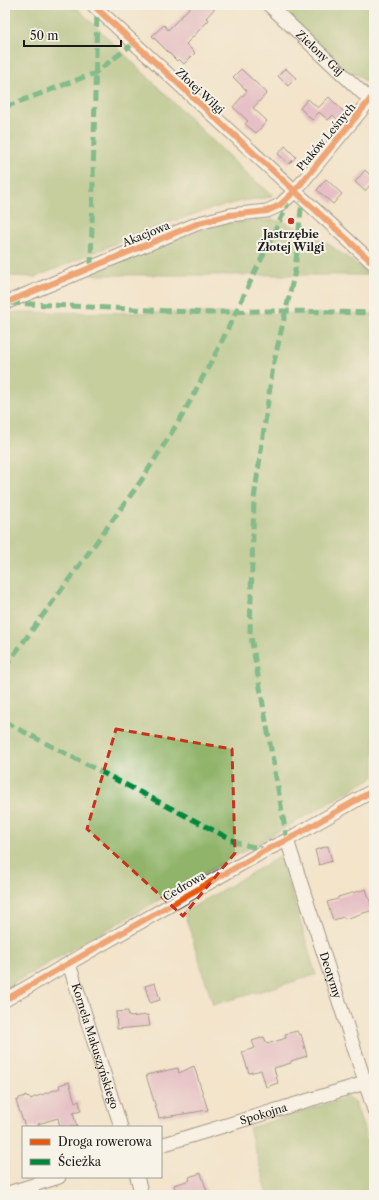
<svg xmlns="http://www.w3.org/2000/svg" width="379" height="1200" font-family="'Libre Caslon Text',serif">
	<rect width="100%" height="100%" fill="#f7f3e8"/>
	<filter id="ink" filterUnits="userSpaceOnUse"><feTurbulence type="fractalNoise" baseFrequency=".025" numOctaves="2"/><feDisplacementMap in="SourceGraphic" scale="8" xChannelSelector="R" yChannelSelector="G"/><feConvolveMatrix kernelMatrix="1 2 1 2 8 2 1 2 1" color-interpolation-filters="sRGB"/></filter>
	<filter id="wash" filterUnits="userSpaceOnUse"><feTurbulence type="fractalNoise" baseFrequency=".012" numOctaves="4" result="noise"/><feDisplacementMap in="SourceGraphic" scale="16" xChannelSelector="R" yChannelSelector="G"/><feGaussianBlur stdDeviation="0.9" result="paint"/><feColorMatrix in="noise" values="0 0 0 0 0 0 0 0 0 0 0 0 0 0 0 0 0 1.4 0 .05"/><feComposite in="paint" operator="in"/></filter>
	<g filter="url(#wash)">
		<rect width="100%" height="100%" fill="#f3e4ca"/>
		<path fill="#90b469" stroke="#566842" d="M5,5H74L250,177L272,194L271,197L243,201L210,209L150,229L36,277L5,276Z
			M277,5H374V77L368,84L358,75L349,73Z
			M273,220L284,222L330,245L371,275H90L144,251L220,223Z
			M15,312L374,314V777L5,988V315Z
			M281,856L316,975L213,1005L184,912Z
			M348,1097L355,1102L374,1160V1195H268L249,1128Z"/>
		<g id="blocks">
			<path fill="#d796c1" d="M192,5H218L206,18L209,20L186,44L195,53L184,64L179,59L177,61L152,36L164,25L168,30Z
				M285,68L296,78L288,86L278,76Z
				M241,69L267,93L253,108L267,121L256,133L245,124L248,121L233,107L247,91L233,77Z
				M329,97L345,113L338,120L333,115L328,120L319,112L312,120L300,108L308,99L318,108Z
				M285,146L296,157L289,164L278,154Z
				M365,170L374,179V181L365,191L355,182Z
				M326,179L342,194L333,204L317,190Z
				M328,846L332,861L319,865L315,850Z
				M366,889L373,910L345,919L344,917L333,920L327,902L338,899V897Z
				M155,983L160,1000L150,1003L145,986Z
				M128,1011L129,1017L148,1015L150,1026L117,1029L116,1012Z
				M297,1031L299,1035L301,1034L307,1056L291,1061V1063L274,1068L278,1083L266,1087L261,1070L249,1073L242,1052L255,1048L252,1041L264,1037L267,1044L286,1038L285,1034Z
				M194,1066L208,1110L159,1118L146,1075L178,1068L179,1073Z
				M69,1082L75,1102L79,1101L81,1111L73,1113L77,1127H60L58,1118L38,1124L39,1127H25L16,1101L19,1100V1098L26,1096L27,1098L30,1097V1099L60,1088L59,1085Z
				M201,1173L208,1195H177L174,1185L190,1180L189,1177Z"/>
		</g>
	</g>
	<g filter="url(#ink)">
		<use href="#blocks" fill-opacity="0" stroke="#3c3a36" stroke-width="1"/>
		<g fill="none" stroke-linecap="round" stroke-linejoin="round">
			<defs>
				<g id="minor">
					<path d="M93,5L374,264"/>
					<path id="s1" d="M269,5L370,100"/>
					<path d="M5,303L199,223L230,215L267,211L280,205L294,192L374,95"/>
					<path id="s2" d="M287,840L374,1110"/>
					<path id="s3" d="M69,964L121,1127"/>
					<path d="M5,1000L266,850L287,840L374,790"/>
					<path id="s4" d="M161,1145L365,1083"/>
					<path d="M137,1177L142,1195"/>
					<path d="M5,1194L59,1177"/>
				</g>
			</defs>
			<use href="#minor" stroke="#3c3a36" stroke-width="15"/>
			<use href="#minor" stroke="#fff" stroke-width="13"/>
			<path stroke="#00873e" stroke-width="5" stroke-dasharray="10 5" stroke-linecap="butt" d="M5,107L95,73L134,43
				M91,267L97,9
				M10,303L210,313C264,309 319,312 374,313
				M5,667L141,481L182,416L219,347L285,210L287,205L285,200
				M5,722L238,843L266,850
				M287,840L250,631L254,499L273,366L295,271L302,199"/>
			<defs>
				<path id="cycleway" d="M93,5L374,264
					M5,303L199,223L230,215L267,211L280,205L294,192L374,95
					M5,1000L266,850L287,840L374,790"/>
			</defs>
			<use href="#cycleway" stroke="#f7f3e8" stroke-width="8"/>
			<use href="#cycleway" stroke="#e8590c" stroke-width="6"/>
		</g>
	</g>
	<path d="M0 0H379V1200H0ZM116,729L232,749L235,853L183,916L87,829Z" fill="#f3e4ca" fill-opacity=".55" fill-rule="evenodd"/>
	<path fill="none" stroke="#c8321e" stroke-width="3" stroke-dasharray="8 5" stroke-linejoin="round" d="M116,729L232,749L235,853L183,916L87,829Z"/>
	<circle fill="#c8321e" stroke="#f7f3e8" stroke-width="1.5" cx="291" cy="221" r="4"/>
	<g text-anchor="middle" dominant-baseline="central" stroke-width="4" stroke-linejoin="round" paint-order="stroke">
		<g font-size="11" fill="#1c1c1c" stroke="#f7f3e8">
			<text stroke="none"><textPath href="#s1" startOffset="70">Zielony Gaj</textPath></text>
			<text transform="translate(200 91) rotate(43)">Złotej Wilgi</text>
			<text transform="translate(326 137) rotate(-50)">Ptaków Leśnych</text>
			<text transform="translate(146 234) rotate(-22)">Akacjowa</text>
			<text transform="translate(184 886) rotate(-30)">Cedrowa</text>
			<text stroke="none"><textPath href="#s2" startOffset="142">Deotymy</textPath></text>
			<text stroke="none"><textPath href="#s3" startOffset="86">Kornela Makuszyńskiego</textPath></text>
			<text stroke="none"><textPath href="#s4" startOffset="107">Spokojna</textPath></text>
		</g>
		<g font-size="11" font-weight="bold" fill="#1c1c1c" stroke="#f7f3e8">
			<text x="291" y="234">Jastrzębie<tspan x="291" dy="13">Złotej Wilgi</tspan></text>
		</g>
	</g>
	<rect width="379" height="1200" fill="none" stroke="#f7f3e8" stroke-width="20"/>
	<rect x="22" y="1126" width="140" height="52" fill="#f7f3e8" stroke="#9f9d96"/>
	<rect x="30" y="1139" width="20" height="6" fill="#e8590c" stroke="#9f9d96"/>
	<text x="58" y="1146" font-size="12" fill="#1c1c1c">Droga rowerowa</text>
	<rect x="30" y="1159" width="20" height="6" fill="#00873e" stroke="#9f9d96"/>
	<text x="58" y="1166" font-size="12" fill="#1c1c1c">Ścieżka</text>
	<path d="M24 40v6h97v-6" fill="none" stroke="#1c1c1c" stroke-width="2"/>
	<text x="30" y="40" font-size="12" fill="#1c1c1c" stroke="#f7f3e8" stroke-width="3" paint-order="stroke">50 m</text>
</svg>
